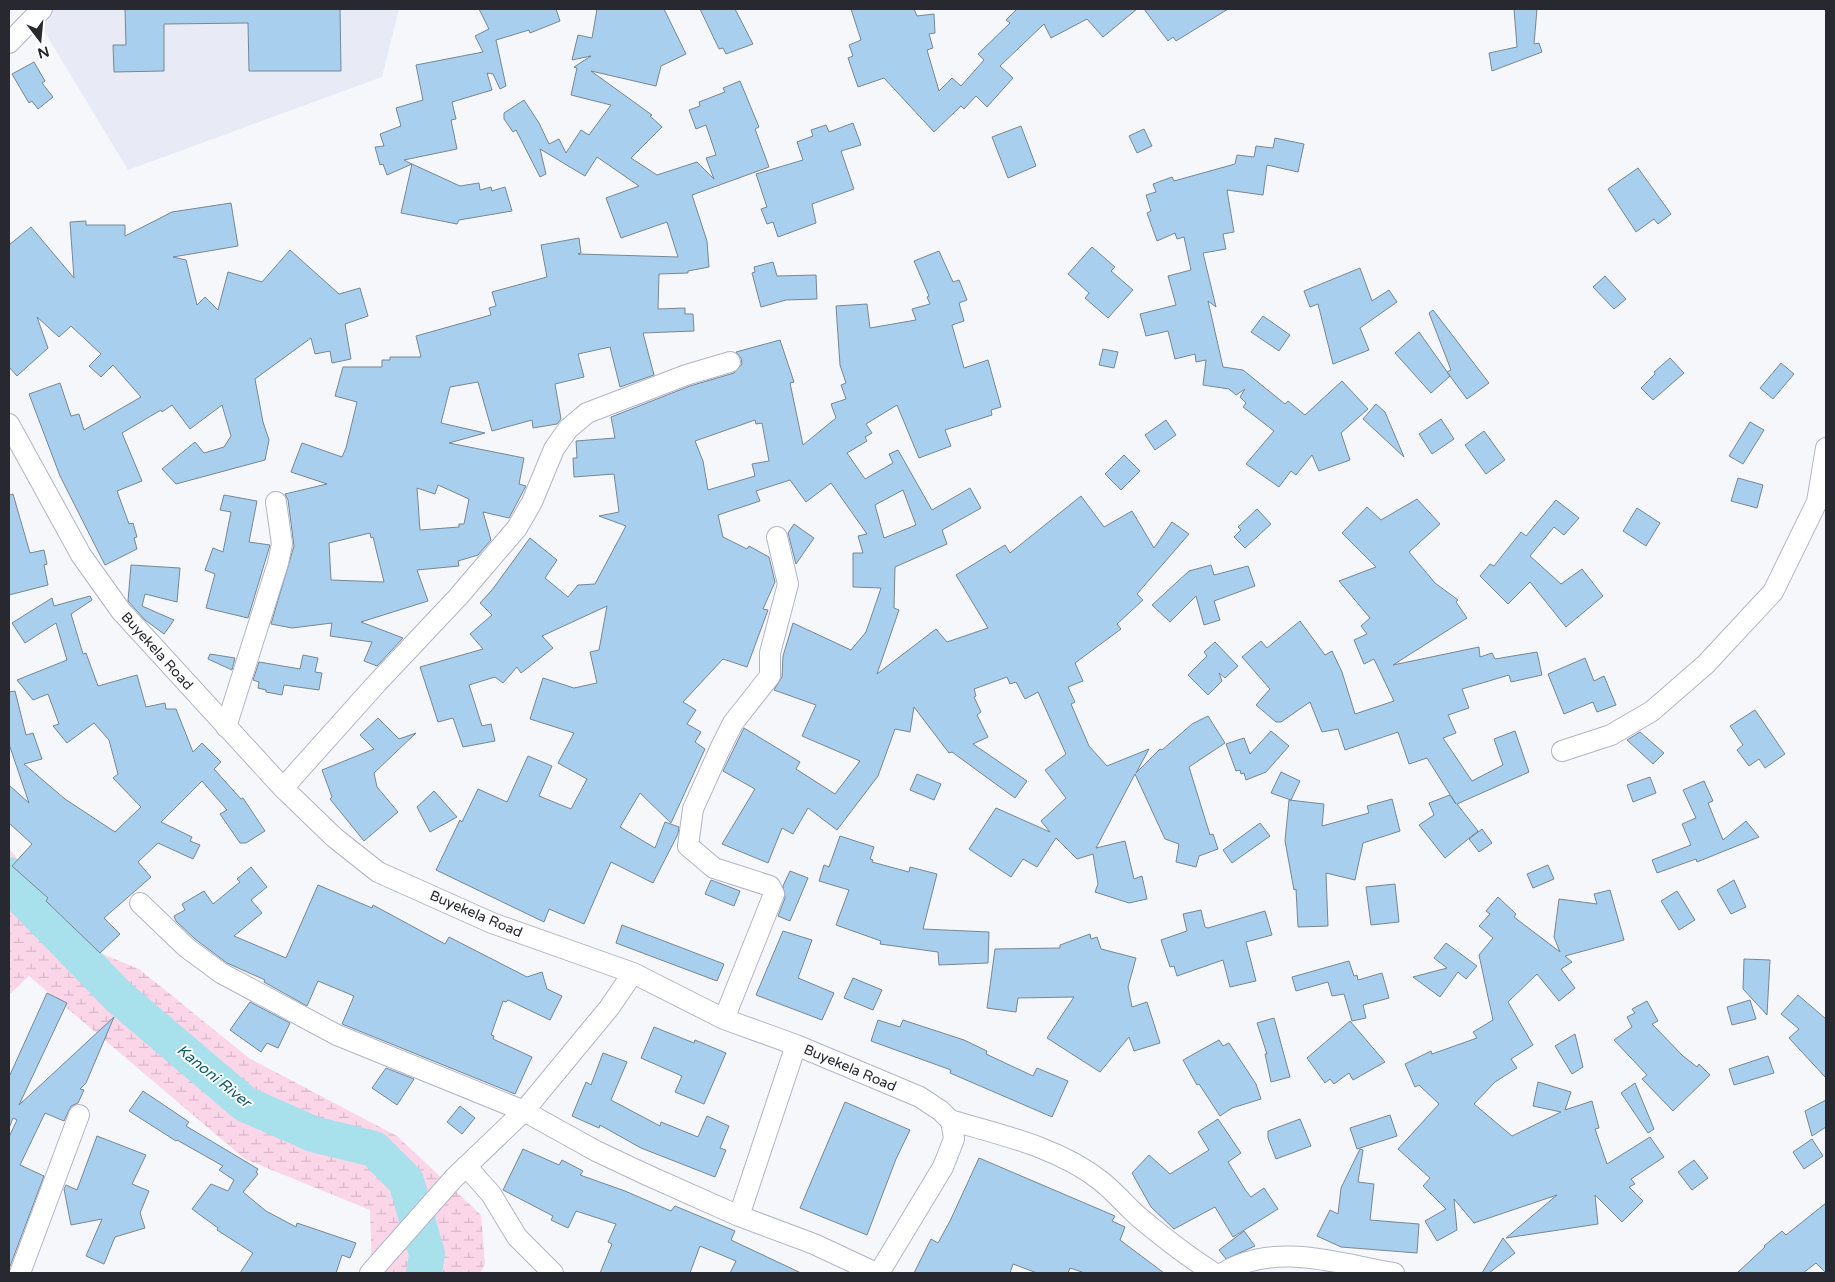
<svg xmlns="http://www.w3.org/2000/svg" width="1835" height="1282" font-family="'Varela Round',sans-serif">
	<defs>
		<pattern id="wetland-marsh" width="20" height="14" patternUnits="userSpaceOnUse" patternTransform="scale(1.25)"><rect width="20" height="14" fill="#fbd6e9"/><path d="M1 5h8M5 5V1M11 12h8M15 12V8" fill="none" stroke="#d7b8c8"/></pattern>
	</defs>
	<rect width="100%" height="100%" fill="#f6f7fb"/>
	<path fill="#e8ebf6" d="M54,9H399L382,77L128,170L41,26Z"/>
	<path fill="url(#wetland-marsh)" d="M9,848L41,891L100,953L139,969L249,1058L397,1136L481,1215L485,1264L480,1273H372L370,1210L245,1159L29,976L9,995Z"/>
	<g fill="none" stroke-linecap="round" stroke-linejoin="round">
		<path stroke="#a8e1eb" stroke-width="36" d="M9,875L12,887L119,997L245,1104L313,1134L374,1149L406,1181L427,1254L424,1273"/>
	</g>
	<path fill="#a9cfee" stroke="#768795" fill-rule="evenodd" d="M125,9H340L341,71H249L248,23L164,24V71L114,72L113,45H126Z
		M479,9H556L560,21L530,33L529,30L496,40L506,86L500,89L493,74L487,73L492,90L452,102L456,119L451,120L457,149L404,160L412,164L387,175L383,164L380,165L375,147L384,146L380,134L401,126L396,108L423,100L416,65L483,52L475,36L489,29Z
		M597,9H664L686,54L661,66L656,86L591,71L652,115L650,116L662,127L631,158L657,175L697,162L714,179L706,158L716,155L706,125L696,129L689,110L700,106L699,102L725,92L723,88L740,81L759,127L755,129L769,167L692,195L707,241L709,267L688,271V273L659,274L658,309L685,308V314H693L694,331L643,333L654,375L620,387L610,347L578,354L584,377L555,384L561,419L557,424L533,428L532,420L492,431L478,382L450,387L441,423L485,433L449,443L524,458L519,484L526,486L509,518L483,512L491,540L478,555L458,561L459,566L417,570L428,601L361,622L403,638L377,666L364,661L372,642L330,636L332,623L292,628L271,624L294,546L288,500L285,494L327,484L291,472L302,443L342,457L346,448L357,402L335,396L343,367H382V360H390V357H421L416,336L491,315L489,308L496,306L492,292L547,277L541,245L579,238L581,253L578,254L678,257L667,222L621,238L606,198L639,186L597,157L585,176L540,149L546,174L540,177L516,130L513,132L504,119V113L524,100L539,123L549,144L559,139L566,153L581,130L589,135L611,105L571,95L577,68L574,67L591,56L572,60L578,35L592,38ZM438,485L469,499L464,524H459V527L420,530L417,488L435,494ZM370,533L371,538L373,537L384,582L331,580L329,543Z
		M700,9H735L753,44L726,54L723,48L719,49Z
		M851,9H914L917,16L934,14L935,33L929,34L933,48L927,50L939,91L952,78L961,86L984,60L978,54L1010,23L1006,20L1017,9H1137L1103,37L1087,19L1051,38L1044,24L1000,66L1013,78L987,107L976,96L964,109L961,106L934,132L884,78L858,87L848,58L853,56L849,45L861,40Z
		M1144,9H1228L1176,41L1173,37L1168,41Z
		M1514,9H1537L1534,44L1539,43L1542,52L1492,71L1489,53L1517,47Z
		M34,62L45,81L42,83L53,97L38,109L32,101L29,103L12,74Z
		M853,123L861,145L841,151L854,189L812,204L816,223L778,237L773,222L767,224L761,209L767,207L756,174L803,160L797,142L813,136L811,130L826,125L829,132Z
		M1021,126L1036,166L1008,178L992,137Z
		M1144,129L1152,146L1137,153L1129,136Z
		M1275,138L1304,144L1298,172L1267,165L1263,195L1227,190L1234,232L1223,234L1226,249L1203,253L1216,307L1208,301L1223,367L1243,370L1285,404L1288,401L1305,415L1342,381L1368,409L1341,433L1350,460L1319,471L1312,455L1296,475L1291,471L1279,487L1246,464L1274,431L1243,407L1246,403L1240,397L1245,389L1236,395L1229,389L1203,385L1206,360L1196,362L1195,354L1175,359L1168,331L1146,336L1140,314L1176,305L1168,276L1191,270L1184,237L1177,239L1175,233L1157,241L1147,213L1151,211L1146,195L1156,192L1153,184L1172,177L1174,181L1235,164L1237,155L1254,157L1256,146L1273,148Z
		M412,164L460,186L479,183L480,190L491,187L492,191L505,187L512,211L459,220L457,224L401,213Z
		M1638,168L1671,214L1658,224L1654,219L1636,232L1608,189Z
		M231,203L238,246L173,257L186,260L197,305L205,297L218,310L228,272L262,282L290,250L339,294L360,288L368,316L345,324L351,359L332,363L330,351L315,354L311,338L255,379L263,422L269,440L265,460L176,484L162,469L195,442L204,453L224,447L231,436L222,405L190,429L172,405L162,412L161,410L122,433L142,481L117,491L129,524L133,523L137,537L134,538L137,549L105,565L60,476L29,394L60,383L71,416L79,414L84,430L141,397L113,365L101,377L89,366L101,354L71,326L59,337L37,317L48,348L17,376L9,367V245L31,227L74,278L70,222L86,221V225H125V236L172,212Z
		M1092,247L1115,267L1111,271L1133,290L1108,318L1085,298L1089,293L1068,274Z
		M939,251L953,282L959,280L967,300L959,303L964,321L952,325L964,368L988,360L1001,407L991,410L992,415L945,430L951,446L919,458L897,405L866,424L872,433L865,437L867,441L847,453L865,479L893,463L889,454L898,450L932,510L970,488L981,508L942,530L947,544L895,567L894,608L899,610L877,674L936,629L947,642L988,628L956,575L1005,545L1010,553L1081,496L1104,527L1132,511L1154,548L1172,522L1189,534L1137,594L1143,600L1117,624L1121,629L1075,663L1083,681L1068,687L1075,702L1071,704L1089,746L1107,766L1149,749L1136,773L1160,749L1162,750L1192,724L1208,716L1225,743L1189,767L1210,835L1213,834L1218,849L1199,856L1196,867L1176,862L1179,844L1165,839L1135,774L1096,848L1125,841L1134,879L1142,876L1147,899L1129,903L1095,892L1098,884L1093,854L1077,859L1056,838L1037,867L1023,859L1011,877L969,849L996,808L1050,832L1041,821L1066,798L1045,770L1066,754L1038,692L1025,699L1016,682L1010,684L1007,677L974,689L976,696L974,697L981,712L977,715L988,737L973,744L1027,781L1015,798L952,752L949,753L914,707L910,732L895,729L878,776L837,830L808,808L793,834L782,828L768,863L722,844L755,789L723,771L744,728L800,762L796,769L835,794L860,761L802,736L816,705L774,690L782,677L783,656L793,623L851,650L866,632L881,588L853,587V553H863L858,536L867,534L831,483L806,502L790,480L756,491L760,501L718,515L723,537L747,549L749,546L769,557L775,582L763,609L768,610L747,667L723,659L683,702L696,710L687,724L701,732L695,742L705,749L671,823L640,793L620,827L655,848L665,822L679,827L678,834L653,883L611,862L584,924L549,909L544,922L436,870L460,820L462,822L478,789L507,802L528,756L552,766L539,796L571,809L587,779L558,763L574,733L530,719L543,678L574,688L597,683L590,652L599,650L607,606L542,636L553,648L521,673L517,667L503,683L495,677L469,685L482,726L491,724L495,741L463,747L453,718L438,722L420,667L483,649L470,634L492,615L480,603L492,590L530,538L557,560L545,578L568,597L578,585L595,584L626,526L599,516L619,512L614,474L574,477L573,458H577L576,441L615,438L611,417L690,386L734,373L742,364L741,358L736,352L780,340L794,382L790,383L803,445L836,418L831,404L846,399L841,385L846,383L840,365L836,306L867,304L870,328L916,320L912,309L930,304L927,297L929,296L914,261ZM755,420L756,424L762,423L769,461L752,464L755,476L708,490L703,461L695,441ZM903,490L916,525L884,538L875,505Z
		M773,262L777,276L816,275L817,299L786,300L761,307L752,273L755,272L754,267Z
		M1360,268L1372,301L1389,290L1397,302L1360,328L1369,350L1333,364L1318,304L1310,307L1304,291Z
		M1605,276L1626,299L1614,309L1593,287Z
		M1433,310L1489,383L1467,399L1447,372L1451,370L1429,313Z
		M1263,316L1290,335L1279,351L1251,332Z
		M1419,332L1450,376L1431,393L1395,353Z
		M1103,349L1118,352L1114,368L1099,365Z
		M1670,358L1684,373L1653,400L1641,388L1655,374L1654,372Z
		M1781,363L1794,374L1773,399L1760,388Z
		M1376,404L1385,412L1404,457L1363,419Z
		M1441,419L1454,439L1432,454L1419,434Z
		M1166,420L1176,435L1155,450L1145,435Z
		M1750,422L1764,430L1743,464L1729,456Z
		M1484,431L1505,460L1486,474L1465,445Z
		M1124,455L1140,471L1121,490L1105,474Z
		M1738,478L1763,485L1757,508L1731,501Z
		M13,494L30,553L44,550L47,564L44,565L48,585L9,595V495Z
		M224,495L257,501L249,542L270,545L248,618L206,608L215,574L205,570L213,548L223,552L231,512L220,510Z
		M1417,499L1440,524L1409,552L1435,583L1458,600L1456,602L1467,618L1393,665L1479,647L1480,657L1492,653L1495,659L1537,652L1542,675L1511,682L1509,675L1462,689L1469,708L1448,715L1456,733L1443,738L1472,781L1503,765L1494,739L1515,731L1529,772L1457,804L1478,831L1445,858L1419,825L1434,815L1429,803L1450,795L1456,804L1427,758L1409,764L1398,732L1345,750L1338,729L1322,732L1310,702L1281,722H1276L1256,705L1270,689L1242,657L1261,641L1267,648L1300,621L1325,655L1332,651L1342,672L1355,714L1394,701L1374,659L1364,664L1354,640L1367,634L1361,626L1370,618L1339,581L1376,567L1342,533L1367,507L1381,520Z
		M1556,500L1579,518L1564,535L1554,527L1530,556L1561,584L1582,569L1603,596L1566,627L1530,582L1508,604L1480,576L1490,564L1494,566L1521,532L1526,536Z
		M1637,508L1660,523L1646,546L1623,531Z
		M1257,509L1271,524L1245,548L1234,537L1241,530L1238,527Z
		M794,524L814,538L796,564L788,533Z
		M131,565L180,568L177,602L145,594L142,606L174,620L164,634L145,620L128,601Z
		M1211,565L1214,575L1248,566L1255,586L1214,601L1220,620L1204,625L1196,596L1170,622L1152,605L1189,571Z
		M90,596L92,600L71,614L83,654L86,653L98,686L137,675L146,707L165,703L166,709H176L193,752L202,743L221,762L214,769L241,799L243,798L265,831L246,843H240L220,814L227,810L202,781L161,822L192,837L190,841L200,845L193,859L158,843L138,862L151,877L104,918L120,934L100,953L46,901L48,898L12,866L32,844L9,823V785L29,803L9,744V692L15,691L26,735L33,733L42,759L24,764L65,799L115,832L141,807L113,778L118,774L109,740L94,723L67,743L53,726L59,724L48,694L33,700L17,680L67,660L56,623L25,643L12,623L52,598L54,606Z
		M1215,642L1238,666L1225,678L1219,673L1222,681L1208,695L1188,675L1207,656L1204,652Z
		M210,654L235,658L232,670L208,659Z
		M303,655L318,658L315,672L322,673L319,690L284,685L282,695L266,692V690L258,688L259,682L253,680L259,662L300,669Z
		M1585,658L1594,681L1604,676L1616,705L1597,712L1593,702L1564,714L1548,674Z
		M1755,710L1785,754L1765,768L1759,759L1749,766L1737,750L1743,745L1730,726Z
		M378,718L399,739L416,733L374,773L377,787L398,812L364,841L330,799L332,797L322,770L374,749L360,735Z
		M1271,731L1289,746L1266,772L1246,780L1244,773L1241,774L1240,770L1236,771L1226,744L1244,738L1250,754Z
		M1640,732L1664,753L1653,764L1627,740Z
		M1281,772L1300,781L1291,800L1271,793Z
		M917,774L941,784L934,800L910,790Z
		M1650,777L1656,793L1633,802L1627,785Z
		M1704,781L1713,801L1708,803L1723,840L1746,821L1759,837L1697,862L1696,859L1657,873L1652,860L1691,845L1682,824L1696,818L1683,790Z
		M434,791L457,817L430,832L417,807Z
		M1392,799L1400,831L1363,843L1355,880L1326,873L1328,926L1298,927L1296,889L1294,890L1285,841L1289,800L1324,804L1322,826L1369,813L1367,806Z
		M1260,823L1270,836L1232,863L1223,850Z
		M1482,829L1492,843L1479,852L1469,839Z
		M840,836L874,847L870,859L873,860L872,862L909,872L910,867L937,874L923,929L989,932L988,963L939,965L938,952L880,944L881,941L836,925L849,890L819,881L824,865L829,867Z
		M1548,865L1554,879L1533,888L1527,874Z
		M251,867L267,887L251,900L262,913L234,936L286,958L318,885L372,908L373,905L445,944L449,937L527,977L542,972L547,989L562,996L550,1020L508,1000L506,1002L503,1001L491,1035L494,1036L493,1039L532,1057L515,1094L342,1024L354,996L318,981L307,1006L264,982L265,980L227,963L195,939L176,921L174,916L185,910L182,904L204,891L213,904L240,882L237,879Z
		M790,871L808,878L790,921L778,916L785,898L783,886Z
		M711,880L740,891L734,906L705,894Z
		M1734,880L1746,907L1731,914L1717,890Z
		M1395,884L1399,922L1371,925L1366,887Z
		M1610,890L1624,940L1565,956L1572,962L1561,969L1575,988L1559,1001L1537,974L1508,1002L1533,1045L1511,1059L1517,1068L1495,1082L1474,1104L1512,1136L1561,1112L1533,1106L1538,1082L1571,1092L1565,1110L1592,1101L1599,1128L1595,1129L1607,1164L1650,1137L1664,1157L1631,1179L1635,1184L1629,1187L1643,1201L1622,1222L1595,1195L1598,1224L1506,1238L1557,1195L1474,1223L1454,1199L1457,1230L1437,1241L1425,1221L1446,1209L1423,1186L1430,1178L1398,1149L1439,1104L1419,1085L1415,1087L1405,1064L1431,1051L1432,1054L1477,1038L1473,1032L1493,1020L1479,955L1493,938L1479,926L1490,914L1486,911L1498,897L1516,914L1514,917L1560,952L1554,937L1559,899L1597,904L1594,894Z
		M1677,891L1695,920L1679,930L1661,901Z
		M1201,910L1205,927L1208,928L1265,911L1272,935L1246,942L1256,981L1230,987L1223,960L1177,976L1174,966L1170,967L1161,940L1187,931L1183,914Z
		M622,925L724,964L717,981L616,943Z
		M783,931L812,940L798,978L834,993L822,1020L756,995Z
		M1090,934L1091,939L1097,937L1101,949L1136,958L1128,987L1132,1007L1147,1002L1160,1043L1134,1051L1129,1037L1100,1072L1047,1038L1074,997L1018,998L1016,1012L987,1008L995,949L1060,948V945Z
		M1446,943L1477,966L1466,979L1458,972L1440,997L1413,977L1447,968L1434,958Z
		M1744,959L1770,960L1767,1015L1743,989Z
		M1349,961L1354,976L1357,975L1358,980L1382,973L1389,998L1363,1005L1366,1018L1352,1021L1344,994L1332,996L1328,982L1296,991L1292,977Z
		M853,978L882,990L873,1010L844,998Z
		M47,993L67,1003L19,1105L114,1017L86,1083L80,1089L84,1090L78,1103L71,1106L64,1121L45,1113L20,1165L44,1176L9,1269V1137L17,1120L13,1118L9,1128V1077Z
		M1798,995L1826,1019V1078L1789,1038L1799,1029L1781,1014Z
		M1750,1000L1756,1019L1732,1025L1727,1007Z
		M1647,1001L1658,1021L1652,1024L1683,1056L1697,1067L1699,1064L1710,1075L1673,1111L1642,1079L1647,1075L1614,1040L1632,1027L1627,1017L1635,1013L1632,1009Z
		M250,1002L290,1023L278,1048L267,1043L261,1052L230,1030Z
		M1274,1018L1290,1077L1271,1082L1265,1054H1267L1257,1023Z
		M878,1020L900,1027L903,1020L964,1040L987,1051L986,1054L1033,1076L1037,1068L1068,1081L1052,1117L950,1073L951,1070L871,1041Z
		M1350,1021L1385,1062L1353,1080L1349,1073L1334,1084L1330,1079L1325,1083L1307,1058Z
		M654,1027L694,1043L695,1040L726,1053L704,1104L675,1092L682,1076L641,1058Z
		M1575,1034L1583,1067L1572,1074L1555,1046Z
		M1219,1040L1223,1046L1229,1043L1256,1084L1261,1099L1232,1108L1220,1116L1199,1084L1197,1085L1183,1060Z
		M603,1053L627,1062L611,1100L660,1126L661,1122L698,1137L707,1116L729,1126L720,1148L726,1150L715,1177L641,1148L600,1125L599,1128L572,1116L586,1082L591,1085Z
		M1768,1056L1774,1073L1734,1085L1729,1069Z
		M386,1068L414,1079L397,1105L372,1088Z
		M1635,1083L1654,1129L1648,1133L1621,1093Z
		M143,1091L189,1122L186,1126L258,1169L256,1172L258,1174L243,1192L266,1211L296,1227L297,1223L356,1243L350,1258L342,1255L336,1273H240L253,1253L217,1230L218,1228L192,1209L211,1184L228,1191L234,1180L219,1170L223,1166L177,1140L176,1141L129,1111Z
		M1826,1100V1127L1812,1136L1805,1111Z
		M845,1102L910,1130L896,1159L867,1235L800,1208Z
		M460,1106L475,1118L462,1134L447,1122Z
		M1390,1115L1397,1136L1357,1149L1350,1128Z
		M1218,1119L1241,1153L1228,1162L1246,1191L1251,1197L1264,1188L1278,1209L1233,1237L1215,1207L1174,1229L1151,1207L1132,1173L1149,1155L1170,1174L1209,1150L1198,1132Z
		M1300,1119L1311,1146L1276,1159L1268,1138V1131Z
		M97,1136L146,1155L132,1184L149,1191L140,1213L145,1228L115,1237L104,1264L86,1256L102,1219L71,1225L64,1189L66,1185L77,1190Z
		M1812,1139L1823,1156L1804,1169L1793,1152Z
		M523,1149L559,1165L562,1160L583,1171L580,1175L625,1191L671,1211L675,1206L735,1231L731,1240L801,1273H730L736,1261L700,1246L690,1273H600L612,1244L608,1242L616,1224L576,1211L568,1228L551,1220L553,1216L503,1190Z
		M1360,1149L1363,1150L1358,1182L1374,1184L1370,1220L1419,1224L1417,1253L1341,1247L1317,1236L1330,1210L1338,1214L1341,1188Z
		M979,1158L1115,1216L1112,1221L1125,1227L1120,1240L1164,1273H1085L1070,1268L1068,1273H1037L1013,1264L1010,1273H914L931,1239L938,1243L950,1221Z
		M1694,1160L1708,1178L1692,1190L1678,1172Z
		M1826,1203V1273L1816,1263L1803,1273H1737L1765,1247L1764,1246L1782,1231L1786,1235Z
		M1244,1231L1255,1246L1226,1259L1219,1250Z
		M1503,1238L1515,1253L1489,1273H1482Z"/>
	<g fill="none" stroke-linecap="round" stroke-linejoin="round">
		<defs>
			<path id="minor" d="M9,43L42,9
				M9,424L81,555L121,611L283,788L335,838L378,872L492,923L633,973L724,1019L796,1045L920,1097L941,1111L950,1120L952,1126L954,1139L943,1167L879,1273
				M226,727L278,563L282,544L276,502
				M1562,751L1611,735L1652,711L1706,664L1773,592L1817,502L1826,448
				M283,788L377,683L458,597L517,528L532,502L554,449L568,429L587,413L686,375L730,362
				M140,903L187,948L221,973L337,1035L524,1111L596,1151L647,1175L739,1216L814,1244L876,1273
				M724,1019L774,894L770,886L714,868L688,846L693,809L720,749L733,723L770,676V653L788,584L777,537
				M950,1120C1001,1135 1058,1147 1101,1181C1115,1192 1127,1207 1140,1218C1164,1238 1188,1257 1214,1273
				M466,1166L491,1194L517,1237L553,1273
				M739,1216L796,1045
				M20,1273L79,1115
				M370,1273L454,1178L524,1111L609,1008L633,973
				M1223,1273C1274,1241 1339,1264 1394,1273"/>
		</defs>
		<use href="#minor" stroke="#b1b5c9" stroke-width="22"/>
		<use href="#minor" stroke="#fff" stroke-width="20"/>
	</g>
	<g text-anchor="middle" dominant-baseline="central" stroke-width="4" stroke-linejoin="round" paint-order="stroke">
		<g font-size="14" fill="#272830" stroke="#fff">
			<text transform="translate(157 651) rotate(48)">Buyekela Road</text>
			<text transform="translate(476 914) rotate(23)">Buyekela Road</text>
			<text transform="translate(850 1068) rotate(23)">Buyekela Road</text>
		</g>
		<g font-size="15" font-style="italic" fill="#0f5e68" stroke="#fff">
			<text transform="translate(214 1076) rotate(39)">Kanoni River</text>
		</g>
	</g>
	<rect width="1835" height="1282" fill="none" stroke="#272830" stroke-width="20"/>
	<g transform="translate(40 40) rotate(164)" stroke="#ffffff" stroke-width="4" paint-order="stroke">
	<path d="M0-4L9 19L0 12L-9 19Z" fill="#272830"/>
	<text y="-8" font-size="14" font-weight="bold" text-anchor="middle" fill="#272830">N</text>
	</g>
</svg>
